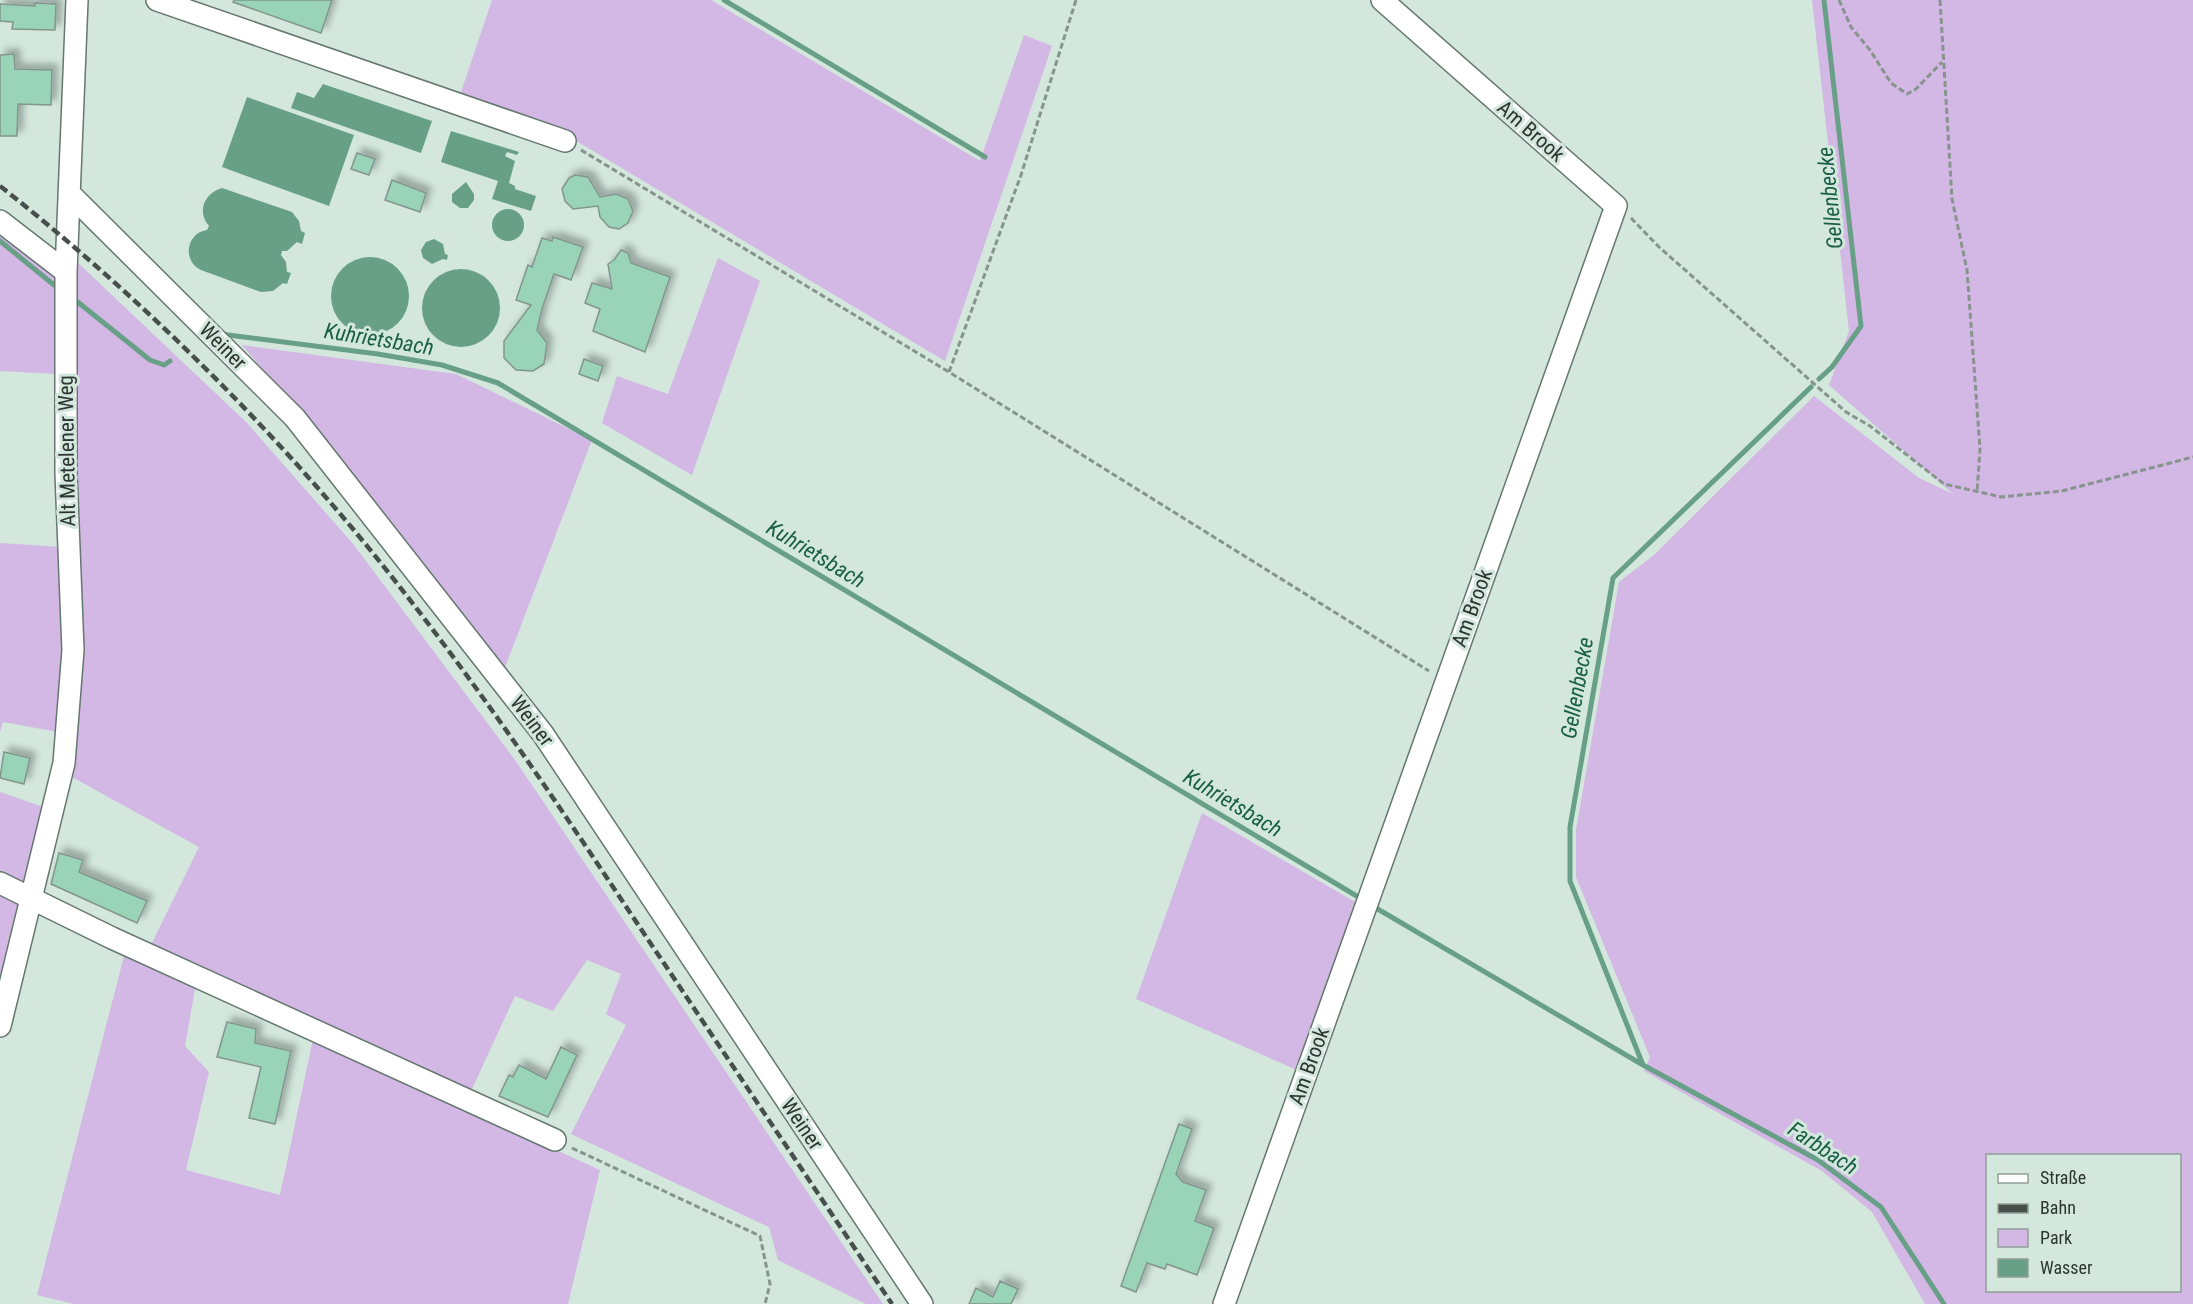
<svg xmlns="http://www.w3.org/2000/svg" width="2193" height="1304" font-family="'Roboto Condensed',sans-serif">
	<defs>
		<filter id="shadow"><feDropShadow dx="5.5" dy="-5.5" stdDeviation="3" flood-color="#0004"/></filter>
	</defs>
	<rect width="100%" height="100%" fill="#d3e7dd"/>
	<path fill="#d3b7e4" fill-rule="evenodd" d="M492,0H711L980,161L1024,35L1052,46L945,361L563,133L460,95Z
		M1812,0H2193V1304H1925L1872,1212L1822,1171L1644,1071L1650,1057L1576,877V830L1619,582L1654,555L1814,396L1919,478L1953,494L1829,385L1849,331ZM1988,1156H2180V1290H1988Z
		M0,233L56,275V374L0,371Z
		M718,258L760,281L692,475L602,423L617,376L668,394Z
		M76,261L247,423L354,545L515,760L883,1304H866L778,1260L769,1227L571,1134L626,1025L606,1014L621,974L587,960L553,1011L515,996L471,1091L151,945L199,847L72,777L83,644L72,469Z
		M242,345L456,374L592,440L504,670L312,426Z
		M0,543L62,547L67,649L58,732L3,722L0,732Z
		M0,792L46,808L26,887L0,876Z
		M1202,813L1357,903L1299,1071L1136,999Z
		M0,894L21,904L0,990Z
		M125,952L196,983L185,1046L209,1072L186,1170L280,1195L313,1039L600,1170L568,1304H74L37,1295Z"/>
	<path fill="#68a087" d="M323,84L432,121L421,153L291,108L297,92L314,98Z
		M247,97L354,135L329,206L222,167Z
		M451,131L519,152L517,155L507,152L505,156L515,161L509,183L515,186V189L536,196L531,211L492,199L498,181L441,162Z
		M466,182L474,194V200L468,208H460L452,202V194Z
		M222,188L292,212L299,221L301,231L305,233L302,244L297,242L287,251H282L281,255L286,262L287,272L291,273L287,284L283,283L273,291L261,292L201,270C182,261 186,233 207,230L209,226C196,211 205,193 222,188Z
		M492 225a16 16 0 1 1 32 0a16 16 0 1 1-32 0Z
		M434,239L443,244L445,254L448,255L447,260L443,259L432,264L423,258L421,250L426,242Z
		M331 296a39 39 0 1 1 78 0a39 39 0 1 1-78 0Z
		M422 308a39 39 0 1 1 78 0a39 39 0 1 1-78 0Z"/>
	<g fill="none" stroke-linecap="round" stroke-linejoin="round">
		<path stroke="#68a087" stroke-width="5" d="M724,0L985,157
			M0,241L54,285
			M74,299L150,360L164,365L170,361
			M220,334L378,354L442,365L498,383L1360,898
			M1819,379L1832,367L1861,326L1824,0
			M1376,908L1643,1065L1818,1160L1881,1207L1944,1304
			M1643,1065L1570,881V827L1613,578L1811,387"/>
	</g>
	<path fill="#99d3b8" stroke="#83958c" stroke-width="1.5" filter="url(#shadow)" d="M234,0H332L321,33L233,2Z
		M35,3L56,4L55,30L12,29L13,22L0,21V4L35,6Z
		M14,54L15,69L52,70L51,105L18,104L17,136H0V55Z
		M357,153L375,159L369,175L351,169Z
		M575,175L588,177L600,197L616,194L628,199L633,211L628,223L619,229L609,227L600,217L598,206L573,209L565,201L562,189L569,178Z
		M392,180L426,193L420,212L385,200Z
		M553,237L583,247L571,280L554,274L542,309L537,330L547,343L544,364L533,371L516,370L504,358V341L531,305L516,300L528,265L532,267L542,238L552,241Z
		M621,250L628,253L631,263L670,277L645,352L593,331L600,309L585,303L592,283L612,289L608,264L614,260Z
		M584,359L603,366L598,381L579,374Z
		M4,752L30,758L24,784L0,778Z
		M59,853L83,860L79,872L147,901L137,923L51,884Z
		M227,1022L256,1029L255,1043L291,1051L275,1124L249,1118L261,1067L217,1057Z
		M561,1047L577,1055L548,1117L499,1096L509,1075L513,1077L519,1065L546,1079Z
		M1179,1124L1192,1129L1176,1174L1183,1182L1206,1190L1195,1221L1214,1228L1197,1275L1167,1264L1165,1269L1147,1263L1136,1292L1121,1286Z
		M1000,1281L1018,1289L1011,1304H969L976,1288L993,1297Z"/>
	<g fill="none" stroke-linecap="round" stroke-linejoin="round">
		<defs>
			<path id="minor" d="M157,0L565,141
				M70,194L295,418L543,734L922,1304
				M0,221L66,272
				M0,883L112,938L555,1140
				M0,1026L64,763L73,650L66,473V272L77,0
				M1224,1304L1616,206L1382,0"/>
		</defs>
		<use href="#minor" stroke="#65776f" stroke-width="24"/>
		<path stroke="#86948d" stroke-width="3" stroke-dasharray="6 3" stroke-linecap="butt" d="M1076,0L1021,175L949,372L1429,671
			M1839,0L1851,27L1870,50L1891,83L1907,94L1916,89L1942,62
			M1940,0L1952,199L1967,270L1980,449L1977,492
			M581,150L949,372
			M1631,218L1659,247L1846,412L1870,426L1944,484L2001,497L2062,491L2193,457
			M572,1148L760,1236L770,1284L765,1304"/>
		<use href="#minor" stroke="#fff" stroke-width="21"/>
		<path stroke="#464f4b" stroke-width="4.5" stroke-dasharray="9 4.5" stroke-linecap="butt" d="M0,186C124,284 240,396 342,516C453,647 548,789 643,932C726,1056 809,1180 892,1304"/>
	</g>
	<g text-anchor="middle" dominant-baseline="central" stroke-width="6" stroke-linejoin="round" paint-order="stroke">
		<g font-size="21" fill="#2d3531" stroke="#d3e7dd">
			<text transform="translate(1531 131) rotate(41)">Am Brook</text>
			<text transform="translate(223 346) rotate(45)">Weiner</text>
			<text transform="translate(67 451) rotate(-91)">Alt Metelener Weg</text>
			<text transform="translate(1472 608) rotate(-70)">Am Brook</text>
			<text transform="translate(532 721) rotate(53)">Weiner</text>
			<text transform="translate(1309 1066) rotate(-70)">Am Brook</text>
			<text transform="translate(802 1124) rotate(56)">Weiner</text>
		</g>
		<g font-size="22" font-style="italic" fill="#195f45" stroke="#d3e7dd">
			<text transform="translate(1830 198) rotate(-96)">Gellenbecke</text>
			<text transform="translate(379 339) rotate(9)">Kuhrietsbach</text>
			<text transform="translate(816 554) rotate(31)">Kuhrietsbach</text>
			<text transform="translate(1577 688) rotate(-80)">Gellenbecke</text>
			<text transform="translate(1233 803) rotate(31)">Kuhrietsbach</text>
			<text transform="translate(1823 1148) rotate(33)">Farbbach</text>
		</g>
	</g>
	<rect x="1986" y="1154" width="195" height="138" fill="#d3e7dd" stroke="#91a098" stroke-width="1.5"/>
	<rect x="1998" y="1174" width="30" height="9" fill="#ffffff" stroke="#91a098" stroke-width="1.5"/>
	<text x="2040" y="1184" font-size="18" fill="#2d3531">Straße</text>
	<rect x="1998" y="1204" width="30" height="9" fill="#464f4b" stroke="#91a098" stroke-width="1.5"/>
	<text x="2040" y="1214" font-size="18" fill="#2d3531">Bahn</text>
	<rect x="1998" y="1229" width="30" height="18" fill="#d3b7e4" stroke="#91a098" stroke-width="1.5"/>
	<text x="2040" y="1244" font-size="18" fill="#2d3531">Park</text>
	<rect x="1998" y="1259" width="30" height="18" fill="#68a087" stroke="#91a098" stroke-width="1.5"/>
	<text x="2040" y="1274" font-size="18" fill="#2d3531">Wasser</text>
</svg>
